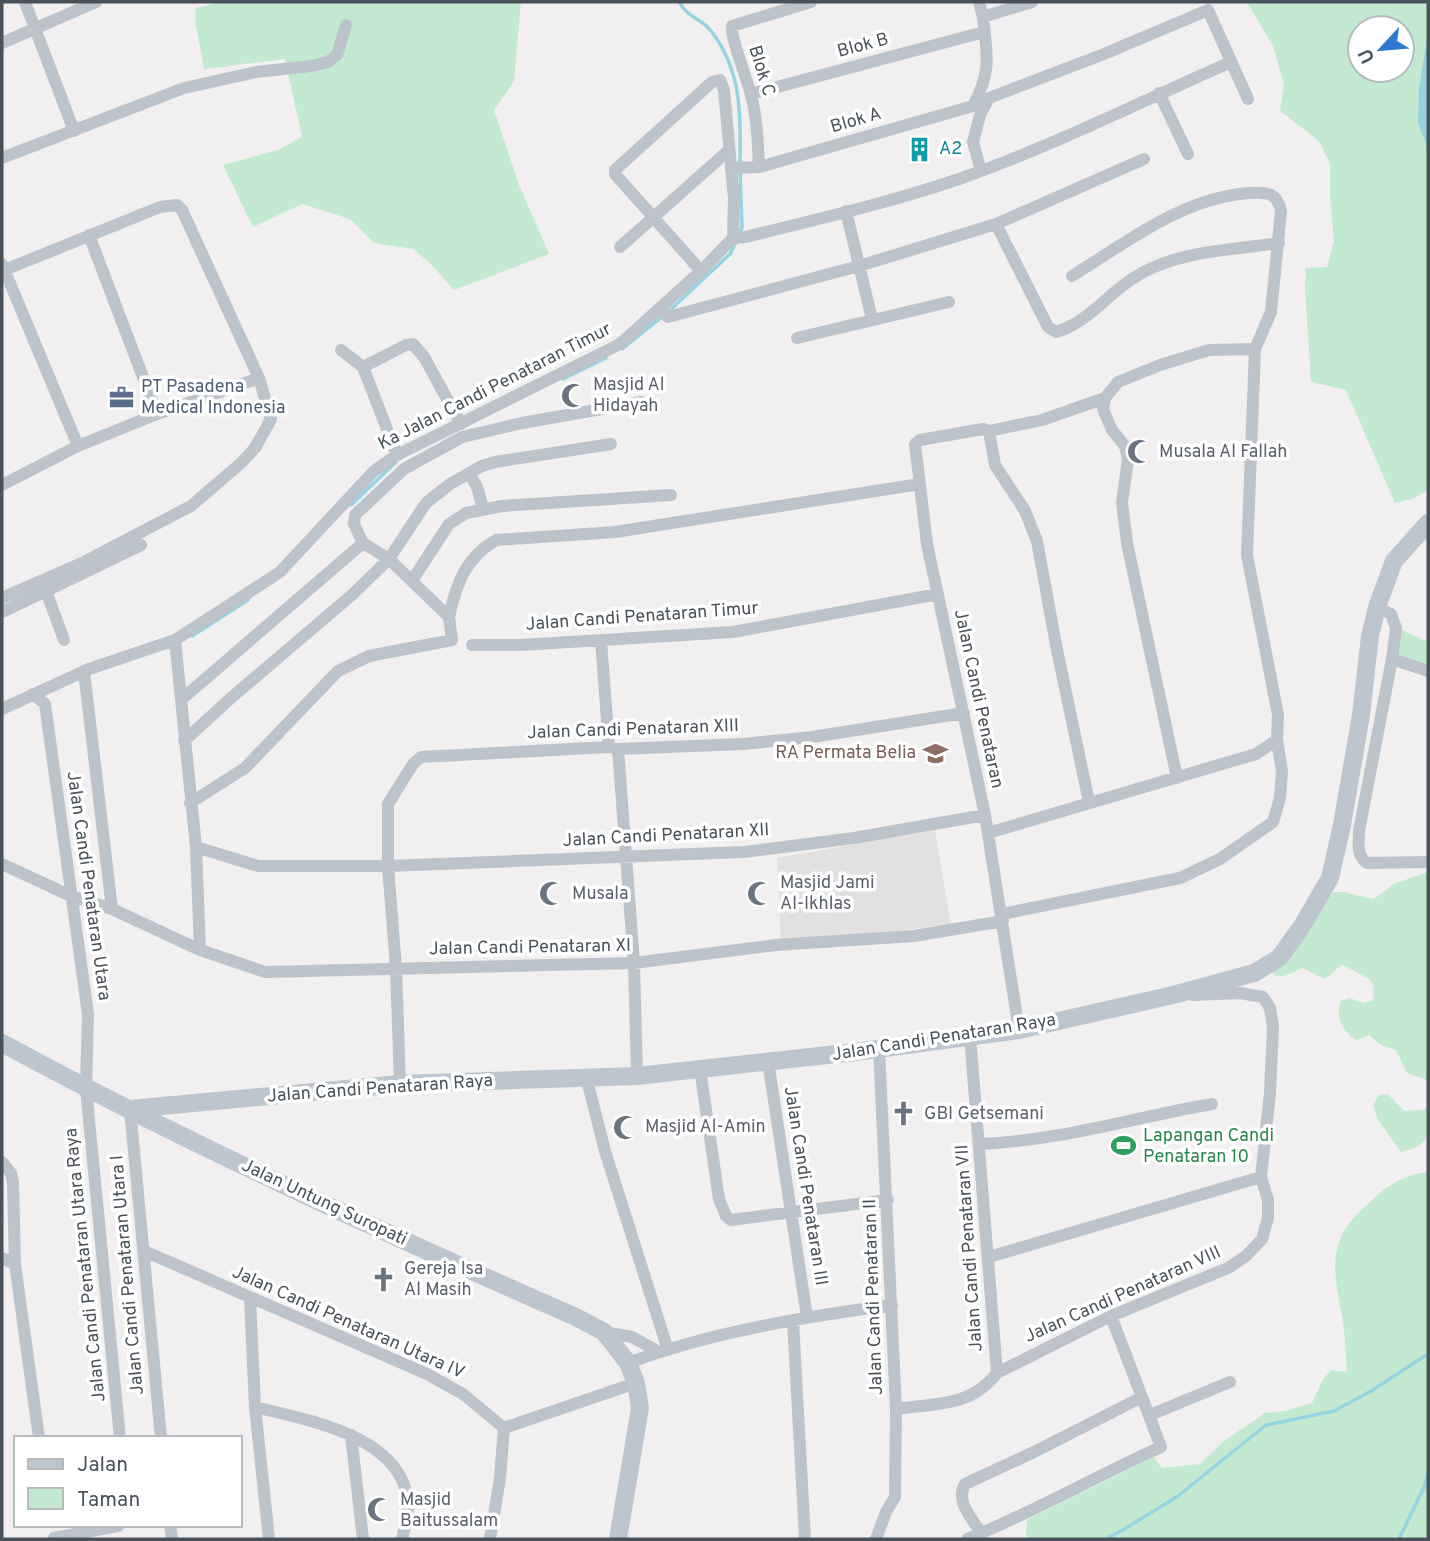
<svg xmlns="http://www.w3.org/2000/svg" width="1430" height="1541" font-family="Overpass,sans-serif">
	<rect width="100%" height="100%" fill="#f1efef"/>
	<path fill="#e2e0e0" d="M935,830L951,924L865,935L781,939L777,858Z"/>
	<path fill="#c3e9d0" fill-rule="evenodd" d="M220,2H521L514,81L494,110L519,185L549,254L454,290L430,263L413,249L374,243L350,219L302,204L253,227L223,165L278,150L302,137L285,59L204,69L195,18L196,8Z
		M1245,2H1428V490L1412,499L1395,503L1346,390L1311,382L1305,288L1306,268L1327,267L1334,241L1330,197V164L1319,141L1280,111L1284,85L1273,46L1248,4ZM1360,28H1402V70H1360Z
		M1400,629L1428,642L1427,665L1396,655Z
		M1428,872V1093L1427,1080L1407,1073L1396,1050L1381,1045L1369,1035L1357,1040L1352,1038C1342,1028 1335,1015 1341,1001L1349,998L1365,1003L1373,1000L1374,987L1369,979L1343,965C1335,967 1333,976 1324,979L1303,968L1284,976H1276L1272,972C1283,960 1296,948 1307,934C1318,920 1320,903 1334,892H1344L1373,899L1396,883Z
		M1388,1094L1404,1111L1422,1110L1428,1107C1428,1138 1430,1145 1401,1152L1378,1120L1373,1105L1379,1095Z
		M1428,1172V1539H1031L1026,1535L1027,1520L1154,1457L1162,1468L1200,1464L1224,1441L1265,1413L1285,1411L1312,1403L1322,1381L1331,1370L1347,1372C1346,1358 1345,1343 1344,1329C1340,1297 1327,1264 1343,1233C1350,1220 1361,1210 1371,1201C1388,1185 1405,1174 1428,1172Z"/>
	<path fill="#95d4e1" d="M1428,33V149L1418,123L1419,89Z"/>
	<g fill="none" stroke-linecap="round" stroke-linejoin="round">
		<path stroke="#95d4e1" stroke-width="3.5" d="M679,2C688,18 701,18 711,31C742,70 741,117 740,163
			M740,171L742,227L740,233
			M668,312L730,254L737,240
			M622,349L662,317
			M563,379L606,358
			M351,505L396,462
			M192,636L248,600
			M1105,1539L1123,1530L1178,1496L1266,1425L1334,1411L1371,1391L1428,1354
			M1399,1539L1425,1485L1428,1473"/>
		<path stroke="#bcc3ca" stroke-width="12" d="M25,2L74,131
			M979,2L983,17
			M2,43L96,2
			M1159,93L1188,154
			M751,94L984,32
			M2,158L184,88L256,72L311,66L328,62L337,55L346,25
			M759,167C758,142 757,118 751,95C747,78 731,40 732,26L811,2
			M731,168L759,167L973,106C992,70 987,55 983,17L1032,2
			M981,171L973,142L980,115L989,98L1104,54L1208,10L1248,99
			M846,211L872,319
			M996,224L1048,327L1056,332C1087,323 1106,296 1132,279C1173,251 1231,250 1279,243
			M89,235L157,414
			M733,238L746,237C818,219 892,202 962,178C1055,145 1142,101 1231,62
			M620,247L729,150
			M2,264L78,446
			M2,271L160,207L177,205L182,210L259,378L271,419L255,448L241,463L191,506L82,563L2,598
			M660,308L668,317L859,266L996,224L1144,159
			M797,338L949,302
			M341,350L363,367L397,455
			M363,367L406,345L413,344L424,357L461,424
			M1105,398L1103,409L1112,430L1125,446L1128,459L1122,503L1127,543L1177,778
			M989,431L995,465L1025,511L1037,541L1056,645L1089,802
			M469,473L477,487L483,508
			M2,485L78,446L157,414L259,378
			M413,579L449,524L466,513L502,506L671,495
			M46,591L141,545
			M1377,607L1391,614L1396,628L1392,659L1359,831C1359,844 1356,855 1367,863L1428,862
			M2,612L46,591L64,640
			M449,617C456,584 466,557 496,540L615,532L920,484
			M175,640L196,847L200,950
			M601,640L609,747
			M472,645H520L733,632L938,594
			M1392,659L1428,671
			M84,671L112,909
			M33,694L45,704L88,1014L86,1089L120,1438
			M182,699L363,543
			M2,709L89,669L175,640L280,572L374,471L397,455L620,344L701,271L733,238L734,199L724,90L720,80L712,82L615,170V174L701,271
			M184,741L232,697L353,594L389,559L426,503L450,484L482,466L495,462L611,444
			M618,749L634,963L637,1076
			M190,803L245,768L338,671L369,656L452,640L449,617L389,559L363,543L354,524L355,515L404,469L462,437L522,423L641,402
			M988,833L1256,754L1277,740
			M196,847L258,866H388L744,852L854,838L985,815
			M2,864L71,896L112,909L200,950L265,972L634,963L776,945L914,936L1003,921
			M1002,914L1180,878L1220,859L1273,822L1280,798L1282,771L1277,740L1278,715L1247,555L1255,349L1271,312L1281,211C1277,193 1268,192 1250,193C1184,197 1127,242 1072,276
			M1019,1030L985,815L927,544L915,444L920,440L983,429L989,431L1042,420L1105,398L1118,382L1160,365L1209,350L1255,349
			M970,1036L997,1373
			M768,1061L807,1317
			M700,1069L719,1199L726,1216L731,1220L888,1200
			M586,1076L605,1151L668,1350
			M400,1084L396,968L388,866V804L413,764L421,757L609,747L618,749L743,744L812,737L964,713
			M130,1109L161,1438
			M980,1144C1059,1141 1136,1117 1212,1104
			M2,1162L11,1173L13,1183L15,1264L39,1438
			M144,1251L427,1374L463,1394L504,1428
			M989,1257L1261,1177
			M2,1258L15,1264
			M250,1299L255,1407L269,1539
			M793,1320L805,1539
			M604,1332L632,1337L659,1352
			M628,1363C712,1332 803,1317 892,1305
			M255,1407C306,1420 402,1435 408,1502C409,1514 405,1527 402,1539
			M896,1409C936,1403 971,1407 997,1373L1111,1316L1228,1268L1246,1256L1262,1239L1268,1218V1200L1261,1177L1270,1093L1273,1027L1270,1008L1263,997L1240,993L1193,995
			M1150,1415L1230,1382
			M504,1428L636,1383
			M351,1435L363,1539
			M170,1525L172,1539
			M981,1533C972,1518 955,1502 965,1484L1036,1451L1142,1397
			M54,1538L118,1526
			M490,1539L500,1478L504,1428
			M876,1539L886,1512L895,1497L896,1409L879,1049
			M967,1539C1034,1512 1096,1476 1161,1447L1111,1316"/>
		<path stroke="#bdc6ce" stroke-width="18" d="M2,1043C188,1144 382,1232 576,1317L604,1332L628,1363L636,1383L640,1408L618,1539
			M130,1109L400,1084L637,1076L855,1052L1019,1030L1173,995L1254,973L1279,958L1302,926L1330,878L1342,825L1361,715L1370,636L1377,607L1394,561L1428,523"/>
	</g>
	<defs>
		<symbol id="building-bare" viewBox="-9 -9 18 18"><path d="M-4-6H4V6H1V3H-1V6H-4ZM-2.5-4.3h1.7v1.8h-1.7ZM.8-4.3h1.7v1.8H.8ZM-2.5-1h1.7V.8h-1.7ZM.8-1h1.7V.8H.8Z" fill="#0f9aa8" stroke="#fff" stroke-width="2.5" paint-order="stroke"/></symbol>
		<symbol id="mosque-bare" viewBox="-9 -9 18 18"><path d="M3.5-4.9A6 6 0 1 0 3.5 4.9A5 5 0 1 1 3.5-4.9Z" fill="#6b7280" stroke="#fff" stroke-width="2.5" paint-order="stroke"/></symbol>
		<symbol id="office-bare" viewBox="-9 -9 18 18"><path d="M-6-3h4V-5.5h4V-3h4V5H-6ZM-1-4.5V-3h2v-1.5ZM-6 0V1H6V0Z" fill="#5c6f8a" stroke="#fff" stroke-width="2.5" paint-order="stroke"/></symbol>
		<symbol id="school-bare" viewBox="-9 -9 18 18"><path d="M0-5L7-2L0 1L-7-2ZM-4 1L0 2.5L4 1V4Q0 6-4 4Z" fill="#8d6e63" stroke="#fff" stroke-width="2.5" paint-order="stroke"/></symbol>
		<symbol id="church-bare" viewBox="-9 -9 18 18"><path d="M-1.2-6h2.4v3.5h3.3v2.4h-3.3V6h-2.4V-.1h-3.3v-2.4h3.3Z" fill="#6b7280" stroke="#fff" stroke-width="2.5" paint-order="stroke"/></symbol>
		<symbol id="stadium-bare" viewBox="-9 -9 18 18"><path d="M0-5a6.5 5 0 1 0 0 10a6.5 5 0 1 0 0-10ZM-3.5-1.8h7v3.6h-7Z" fill="#2e9e5b" stroke="#fff" stroke-width="2.5" paint-order="stroke"/></symbol>
	</defs>
	<g fill-rule="evenodd">
		<use href="#building-bare" x="902" y="132" width="35" height="35"/>
		<use href="#mosque-bare" x="556" y="378" width="35" height="35"/>
		<use href="#office-bare" x="104" y="380" width="35" height="35"/>
		<use href="#mosque-bare" x="1122" y="434" width="35" height="35"/>
		<use href="#school-bare" x="918" y="736" width="35" height="35"/>
		<use href="#mosque-bare" x="742" y="876" width="35" height="35"/>
		<use href="#mosque-bare" x="534" y="876" width="35" height="35"/>
		<use href="#church-bare" x="886" y="1096" width="35" height="35"/>
		<use href="#mosque-bare" x="608" y="1110" width="35" height="35"/>
		<use href="#stadium-bare" x="1106" y="1128" width="35" height="35"/>
		<use href="#church-bare" x="366" y="1262" width="35" height="35"/>
		<use href="#mosque-bare" x="362" y="1492" width="35" height="35"/>
	</g>
	<g text-anchor="middle" dominant-baseline="central" stroke-width="7" stroke-linejoin="round" paint-order="stroke">
		<g font-size="18" fill="#49525a" stroke="#fff">
			<text transform="translate(863 46) rotate(-15)">Blok B</text>
			<text transform="translate(761 71) rotate(73)">Blok C</text>
			<text transform="translate(856 121) rotate(-16)">Blok A</text>
			<text transform="translate(495 387) rotate(-27)">Ka Jalan Candi Penataran Timur</text>
			<text transform="translate(642 617) rotate(-4)">Jalan Candi Penataran Timur</text>
			<text transform="translate(978 699) rotate(78)">Jalan Candi Penataran</text>
			<text transform="translate(633 730) rotate(-2)">Jalan Candi Penataran XIII</text>
			<text transform="translate(666 836) rotate(-3)">Jalan Candi Penataran XII</text>
			<text transform="translate(88 886) rotate(82)">Jalan Candi Penataran Utara</text>
			<text transform="translate(530 948) rotate(-1)">Jalan Candi Penataran XI</text>
			<text transform="translate(944 1038) rotate(-9)">Jalan Candi Penataran Raya</text>
			<text transform="translate(380 1089) rotate(-4)">Jalan Candi Penataran Raya</text>
			<text transform="translate(805 1186) rotate(81)">Jalan Candi Penataran III</text>
			<text transform="translate(324 1203) rotate(25)">Jalan Untung Suropati</text>
			<text transform="translate(970 1248) rotate(-94)">Jalan Candi Penataran VII</text>
			<text transform="translate(86 1265) rotate(-96)">Jalan Candi Penataran Utara Raya</text>
			<text transform="translate(128 1275) rotate(-95)">Jalan Candi Penataran Utara I</text>
			<text transform="translate(1123 1295) rotate(-24)">Jalan Candi Penataran VIII</text>
			<text transform="translate(874 1297) rotate(-92)">Jalan Candi Penataran II</text>
			<text transform="translate(348 1323) rotate(24)">Jalan Candi Penataran Utara IV</text>
		</g>
		<g font-size="18" fill="#0d838f" stroke="#fff" text-anchor="start">
			<text x="939" y="149">A2</text>
		</g>
		<g font-size="18" fill="#5b616d" stroke="#fff" text-anchor="start">
			<text x="593" y="385">Masjid Al<tspan x="593" dy="21">Hidayah</tspan></text>
			<text x="1159" y="452">Musala Al Fallah</text>
			<text x="780" y="883">Masjid Jami<tspan x="780" dy="21">Al-Ikhlas</tspan></text>
			<text x="572" y="894">Musala</text>
			<text x="924" y="1114">GBI Getsemani</text>
			<text x="645" y="1127">Masjid Al-Amin</text>
			<text x="404" y="1269">Gereja Isa<tspan x="404" dy="21">Al Masih</tspan></text>
			<text x="400" y="1500">Masjid<tspan x="400" dy="21">Baitussalam</tspan></text>
		</g>
		<g font-size="18" fill="#4e5e75" stroke="#fff" text-anchor="start">
			<text x="141" y="387">PT Pasadena<tspan x="141" dy="21">Medical Indonesia</tspan></text>
		</g>
		<g font-size="18" fill="#785e54" stroke="#fff" text-anchor="end">
			<text x="916" y="753">RA Permata Belia</text>
		</g>
		<g font-size="18" fill="#27864d" stroke="#fff" text-anchor="start">
			<text x="1143" y="1136">Lapangan Candi<tspan x="1143" dy="21">Penataran 10</tspan></text>
		</g>
	</g>
	<rect width="1430" height="1541" fill="none" stroke="#49525a" stroke-width="7"/>
	<rect x="14" y="1436" width="228" height="91" fill="#ffffff" stroke="#b6babd" stroke-width="2"/>
	<rect x="28" y="1459" width="35" height="10" fill="#bdc6ce" stroke="#b6babd" stroke-width="2"/>
	<text x="77" y="1471" font-size="21" fill="#49525a">Jalan</text>
	<rect x="28" y="1488" width="35" height="21" fill="#c3e9d0" stroke="#b6babd" stroke-width="2"/>
	<text x="77" y="1506" font-size="21" fill="#49525a">Taman</text>
	<g transform="translate(1381 49) rotate(244)"><circle r="33" fill="#ffffff" stroke="#b6babd" stroke-width="2"/>
	<path d="M0-5L12 26L0 18L-12 26Z" fill="#2f78cb"/>
	<text y="-10" font-size="19" font-weight="bold" text-anchor="middle" fill="#49525a">U</text>
	</g>
</svg>
